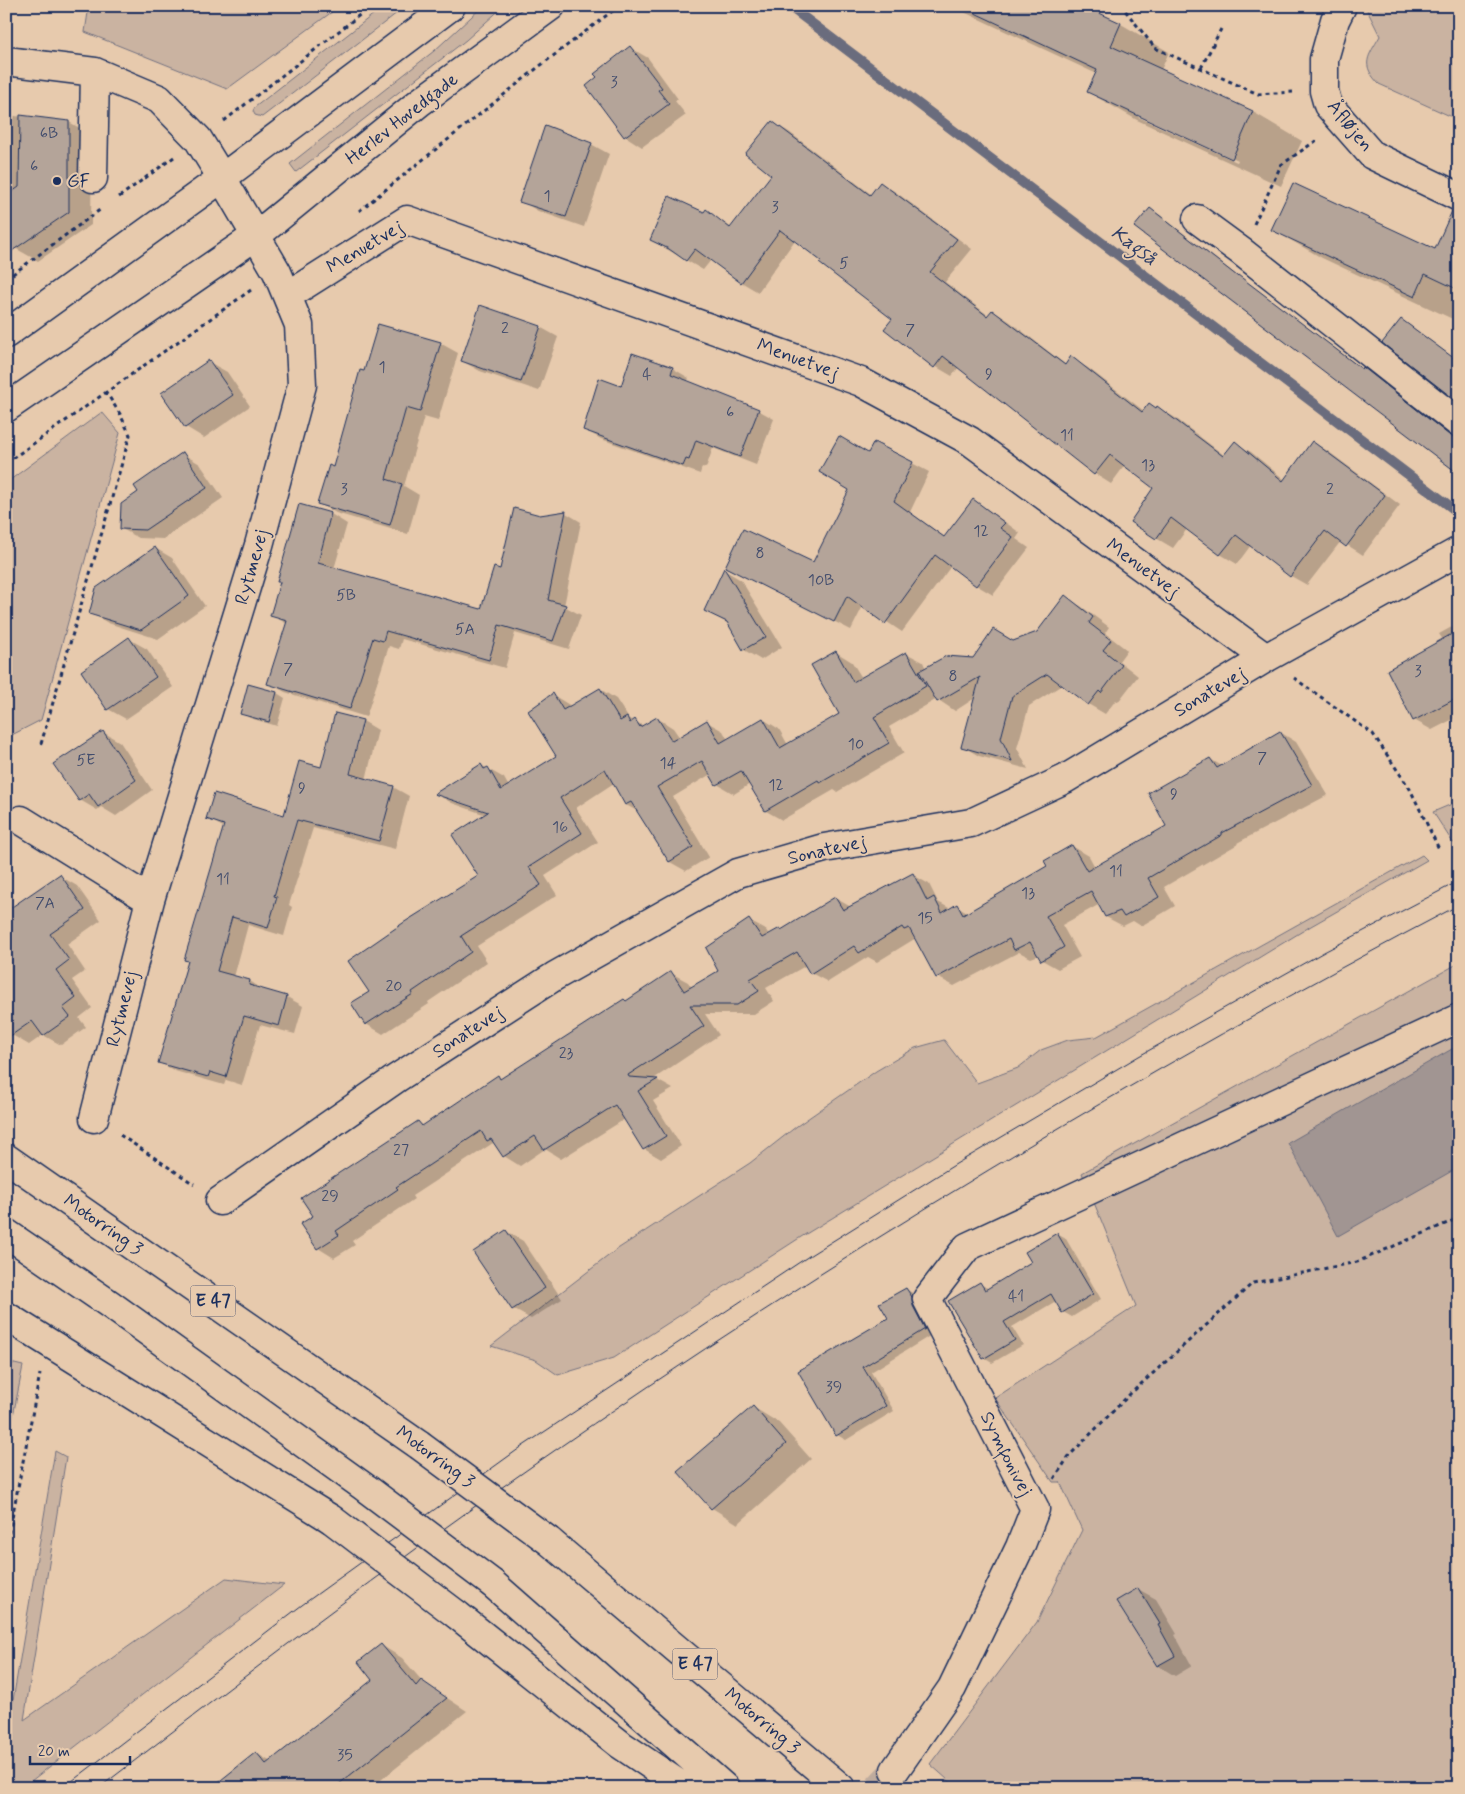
<svg xmlns="http://www.w3.org/2000/svg" width="1465" height="1794" font-family="Mynerve,sans-serif">
	<rect width="100%" height="100%" fill="#e7caad"/>
	<filter id="ink" filterUnits="userSpaceOnUse"><feTurbulence type="fractalNoise" baseFrequency=".02" numOctaves="2"/><feDisplacementMap in="SourceGraphic" scale="10" xChannelSelector="R" yChannelSelector="G"/><feConvolveMatrix kernelMatrix="1 2 1 2 8 2 1 2 1" color-interpolation-filters="sRGB"/></filter>
	<g filter="url(#ink)">
		<path fill="#cab3a1" stroke="#727180" d="M89,6H340L227,89L85,32Z
			M384,6H406L262,117L255,115L253,111L255,107Z
			M483,6H504L466,40L296,172L290,164L434,51Z
			M1365,6H1459V120L1379,84C1360,64 1368,57 1380,36Z
			M102,412L120,433L41,720L6,738V483Z
			M1459,801V840L1453,843L1433,812Z
			M1422,855L1427,860L1311,926L801,1237L614,1358L558,1375L536,1360L491,1346L616,1250L750,1163L797,1126L876,1071L915,1048L944,1040L977,1083L1018,1068L1041,1050L1068,1040L1096,1037Z
			M1459,963V1788H957L930,1764L1037,1622L1082,1530L1060,1482H1053L995,1398L1136,1306L1082,1173Z
			M6,1362L23,1366L6,1451Z
			M55,1451L66,1457L24,1720L226,1578L284,1585L22,1788H6V1742Z"/>
		<path fill="#a19592" stroke="#6b6c7d" d="M1459,1045V1167L1338,1236L1288,1143Z"/>
		<path fill="#0003" fill-rule="evenodd" d="M951,6H1081L1121,24L1169,52L1161,70L1253,112L1302,141L1281,186L1137,120L1088,92L1097,74ZM1138,114L1238,160L1237,162L1138,117Z
			M631,48L648,58L678,99L675,101L686,115L642,147L625,136Z
			M6,115L69,122L92,135L91,225L38,261L6,243Z
			M772,122L789,132L872,195L881,183L897,193L972,249L945,282L989,316L993,311L1009,321L1066,365L1071,358L1088,368L1144,411L1158,408L1174,417L1225,456L1235,443L1251,452L1285,480L1313,442L1329,452L1400,505L1363,555L1341,541L1307,585L1291,576L1251,545L1237,564L1220,554L1187,529L1173,548L1156,538L1155,488L1125,465L1111,484L1095,474L959,367L952,376L935,366L886,329L894,318L795,240L758,292L741,282L711,260L703,270L651,240L704,214L706,211L732,228L773,174Z
			M591,144L609,154L584,227L538,211L521,201Z
			M1150,209L1160,215L1239,277L1363,369L1373,375L1455,439L1459,472Z
			M1273,230L1436,250L1459,233V322L1322,258Z
			M1401,320L1411,326L1459,362Z
			M540,327L558,337L539,391L480,371L462,361Z
			M440,343L458,353L438,421L424,417L404,486L419,495L408,534L336,513L318,503L334,468Z
			M209,362L227,372L250,406L204,438L186,427Z
			M672,368L689,378L687,382L758,410L774,419L756,465L713,448L706,468L702,467L700,474L601,439L585,430L621,388Z
			M874,443L929,472L910,512L946,538L974,501L990,511L1020,533L1016,539L1029,548L993,595L976,585L951,566L902,632L863,606L851,630L727,567L814,563Z
			M183,454L200,464L223,498L163,539L139,538L122,529L140,492Z
			M300,505L331,514L347,524L334,569L482,611L501,571L540,516L566,513L581,522L564,606L581,615L569,649L515,633L505,668L402,639L399,649L389,646L366,717L285,692L269,683L287,624L272,615Z
			M155,548L172,558L205,606L158,639L108,623L91,613Z
			M724,570L741,580L782,647L761,660L744,650L729,624L706,611Z
			M1065,597L1082,607L1109,627L1105,633L1127,650L1119,661L1138,676L1118,702L1116,700L1105,714L1088,704L1062,685L1029,706L1017,748L1028,769L979,756L962,746L975,698L955,711L937,699L889,727L904,753L837,792L834,790L782,820L766,811L750,784L734,794L717,784L711,774L673,797L709,857L686,871L670,862L639,812L626,805L614,783L576,808L598,842L545,876L557,895L477,946L487,962L428,1002L429,1004L383,1034L366,1024L352,1003L370,992L480,876L486,815L452,803L436,794L481,765L504,778L509,787L557,756L553,695L571,706L600,689L616,699L629,719L644,726L657,718L673,728L680,738L707,722L723,731L728,740L763,719L779,729L788,745L841,715L836,652L852,662L862,678L906,653L923,662L926,669L974,660L1037,633Z
			M1459,623V716L1432,730L1414,720L1443,640L1439,634Z
			M129,639L147,649L173,687L126,719L108,709Z
			M249,685L277,693L285,698L277,726L250,718L242,713Z
			M363,721L378,730L366,780L393,787L409,796L395,849L313,828L289,905L292,907L284,936L248,925L234,977L250,981L265,991L287,997L303,1006L295,1034L260,1025L242,1085L226,1080L224,1085L175,1071L159,1062L189,961L186,960L225,828L208,819L285,817L322,768ZM361,724H363L349,781L347,780Z
			M103,732L120,742L152,790L116,816L101,807L97,810L80,800L55,764Z
			M1280,732L1296,742L1328,795L1237,843L1238,844L1164,887L1175,906L1141,926L1133,921L1123,926L1106,917L1100,904L1062,925L1080,957L1058,969L1042,960L1039,955L1031,958L1019,952L954,986L937,977L916,938L877,962L868,957L828,982L811,973L807,965L766,988L774,1001L754,1014H705L719,1035L652,1080H657L673,1089L653,1101L681,1146L661,1159L644,1149L625,1119L561,1159L545,1149L520,1166L504,1156L493,1143L412,1196L414,1199L352,1241L355,1245L334,1258L318,1248L315,1216L418,1122L424,1126L498,1077L502,1079L671,973L688,982L692,988L720,971L749,921L766,930L769,935L780,929L782,930L835,898L851,907L913,875L929,884L938,902L951,909L957,906L969,913L1049,866L1072,846L1089,856L1095,867L1168,827L1210,759L1222,766Z
			M60,876L77,886L101,920L67,944L85,971L72,980L92,1008L79,1018L86,1027L61,1045L43,1035L29,1045L12,1035L6,1027Z
			M506,1231L523,1241L562,1299L531,1319L513,1309Z
			M1057,1234L1066,1239L1101,1299L1072,1317L1063,1312L1056,1301L1012,1327L1023,1345L992,1363L984,1358L980,1284L989,1289L1033,1262Z
			M906,1289L914,1294L920,1303L933,1334L871,1372L894,1411L846,1440L837,1435L800,1372L890,1319Z
			M753,1407L779,1423L811,1459L738,1524L712,1508Z
			M1138,1589L1156,1599L1177,1634L1175,1635L1192,1666L1175,1676L1157,1665Z
			M381,1645L402,1658L424,1683L467,1711L371,1788H221L256,1753L271,1762L374,1681Z"/>
		<g fill="none" stroke-linecap="round" stroke-linejoin="round">
			<path stroke="#6b6c7d" stroke-width="10" d="M789,6L1459,513"/>
		</g>
		<path fill="#b4a499" stroke="#1b2f5e" d="M960,6H1084L1121,23L1111,46L1253,111L1232,159L1087,92L1097,70Z
			M630,46L662,88L658,90L669,104L624,137L586,86L597,77L594,74Z
			M20,115L69,121V212L6,255V196L19,187Z
			M772,121L870,195L880,182L957,239L930,272L987,316L992,310L1065,365L1071,356L1142,412L1149,403L1156,408L1157,406L1223,456L1235,441L1283,481L1312,441L1385,495L1346,547L1325,531L1290,577L1236,535L1220,555L1171,518L1156,539L1130,522L1153,488L1110,455L1094,475L943,356L934,368L884,329L892,319L819,263L821,261L780,230L741,283L695,249L686,261L669,249L650,240L669,196L704,212L706,209L730,228L771,175L745,154Z
			M545,125L592,143L566,217L519,202Z
			M1293,183L1435,249L1452,211L1459,212V290L1425,274L1415,297L1271,230Z
			M1150,208L1237,276L1238,275L1362,369L1363,367L1449,435L1459,438V474L1134,227Z
			M480,305L541,326L521,382L461,361Z
			M1401,319L1459,362V403L1382,343Z
			M378,324L441,342L420,412L406,408L386,479L402,484L390,525L317,504L329,465L333,467L360,370L364,371Z
			M632,353L673,367L671,374L759,409L740,457L696,440L689,460L686,459L683,466L583,430L599,378L621,386Z
			M209,360L233,395L185,428L161,393Z
			M839,436L868,453L874,442L913,462L894,501L944,537L973,499L1005,523L1000,528L1013,537L976,586L935,555L885,624L847,596L834,622L725,567L743,529L813,562L849,490L819,472Z
			M183,452L207,488L145,530L120,529L121,504L138,492L134,486Z
			M299,504L331,513L318,563L481,609L494,567L500,569L514,508L540,515L566,511L548,600L566,605L553,641L499,625L489,660L386,631L383,641L373,638L350,709L267,684L287,621L270,616L280,582H277Z
			M155,547L189,596L141,630L89,614L96,588Z
			M724,568L766,637L743,650L727,622L704,611Z
			M1065,595L1093,617L1089,623L1111,640L1103,650L1122,665L1101,693L1099,691L1088,705L1047,674L1012,696L1001,738L1012,761L961,747L980,677L937,702L919,671L946,656L973,658L993,629L1013,641L1037,632Z
			M1459,630V697L1413,721L1387,670Z
			M129,637L156,677L107,710L81,671Z
			M836,651L853,682L906,652L926,686L874,717L889,743L820,783L818,780L765,811L741,771L716,785L702,761L657,787L693,847L669,862L631,802L625,805L605,769L560,798L582,833L529,867L541,885L461,936L471,952L412,992L413,994L365,1025L351,1003L369,992L348,961L403,923L478,876L452,835L488,812L434,794L481,764L484,769L488,767L501,790L556,756L528,711L553,693L563,710L600,688L620,721L627,717L630,723L635,719L640,727L657,717L672,741L707,720L720,743L763,718L780,748L839,714L811,665Z
			M248,684L277,692L269,722L240,714Z
			M335,713L363,720L350,774L394,786L379,841L297,820L274,896L277,897L268,928L232,917L217,971L250,980L249,985L287,996L279,1026L244,1016L226,1077L210,1072L208,1077L158,1063L188,961L184,960L224,825L206,819L214,793L284,815L299,761L321,767Z
			M103,731L136,780L98,807L89,794L79,801L53,764Z
			M1280,731L1312,785L1222,833V835L1148,878L1159,897L1124,917L1120,911L1105,917L1091,891L1046,916L1064,947L1041,961L1030,942L1014,950L1009,939L936,978L909,928L904,930L902,927L859,953L854,946L810,974L797,952L750,979L759,991L737,1005H690L704,1026L628,1075L629,1077L658,1079L638,1091L666,1136L643,1150L615,1105L544,1150L535,1136L503,1157L491,1139L487,1141L481,1131L396,1187L398,1189L336,1231L339,1235L317,1249L300,1224L313,1216L301,1198L418,1121L422,1126L498,1075L500,1079L624,999L626,1001L671,971L684,991L718,971L706,948L749,919L762,938L780,928L781,930L835,897L843,910L913,873L927,901L934,897L942,913L957,904L963,915L1047,866L1044,861L1072,845L1087,871L1166,826L1148,793L1210,758L1217,768Z
			M60,874L85,910L50,934L69,960L56,970L76,998L63,1008L70,1017L43,1036L32,1021L6,1039V911Z
			M506,1230L545,1288L512,1310L473,1252Z
			M1057,1233L1093,1294L1062,1313L1051,1294L1004,1322L1015,1340L983,1359L948,1301L980,1282L985,1290L1031,1262L1025,1252Z
			M906,1288L912,1297L913,1306L925,1329L863,1367L886,1406L836,1436L798,1371L888,1318L879,1303Z
			M753,1406L786,1444L711,1509L677,1471Z
			M1138,1588L1160,1624L1158,1625L1175,1656L1157,1666L1116,1601Z
			M381,1644L416,1686L421,1680L447,1698L334,1788H211L256,1752L266,1764L372,1680L358,1662Z"/>
		<g fill="none" stroke-linecap="round" stroke-linejoin="round">
			<path stroke="#beab9d" stroke-width="28" stroke-dasharray="28 14" stroke-linecap="butt" d="M878,1788L895,1770"/>
			<defs>
				<path id="minor" d="M1342,6L1335,20L1324,59V91L1328,105L1372,155L1459,197
					M6,61L95,72L159,99L198,139L222,178L277,272L299,325L302,385L259,545L150,900L94,1118
					M93,178L95,72
					M1197,219L1242,252L1459,423
					M287,296L407,220L861,382L970,441L1266,658
					M21,820L150,900
					M220,1201L397,1078L555,976L738,873L824,848L971,823L1065,779L1266,658L1459,551
					M895,1770L952,1688L1020,1547L1035,1509L927,1299L967,1247L1459,1018"/>
				<path id="major" d="M6,334L222,178L451,6
					M6,408L257,235L420,102L551,6"/>
				<path id="highway" d="M6,1158L419,1445
					M6,1233L111,1305L367,1489
					M6,1316L331,1519
					M549,1541L841,1788
					M493,1584L725,1788
					M456,1614L621,1745L685,1788"/>
			</defs>
			<use href="#minor" stroke="#1b2f5e" stroke-width="31"/>
			<use href="#major" stroke="#1b2f5e" stroke-width="31"/>
			<use href="#highway" stroke="#1b2f5e" stroke-width="31"/>
			<path stroke="#1b2f5e" stroke-width="3" stroke-dasharray="4 4" stroke-linecap="butt" d="M1119,6L1124,9L1155,48L1258,94L1293,92
				M1201,68L1221,29
				M224,121L371,6
				M119,197L174,157
				M359,211L536,69L619,6
				M1254,224L1281,165L1317,140
				M6,279L101,209
				M6,463L251,290
				M1294,678L1373,734L1410,789L1440,851
				M41,744L130,435L120,414L106,392
				M120,1135L194,1184
				M1054,1479L1069,1456L1130,1394L1253,1283L1357,1262L1459,1218
				M6,1549L40,1374"/>
			<use href="#minor" stroke="#e7caad" stroke-width="28"/>
			<use href="#major" stroke="#e7caad" stroke-width="28"/>
			<use href="#highway" stroke="#e7caad" stroke-width="28"/>
			<path stroke="#1b2f5e" stroke-width="1" d="M63,1788L302,1605L520,1448L812,1254L956,1164L1139,1056L1324,952L1459,881
				M99,1788C244,1677 388,1566 538,1462C833,1257 1141,1072 1459,905"/>
			<defs>
				<path id="highway-bridge" d="M419,1445L549,1541
					M367,1489L493,1584
					M331,1519L456,1614"/>
			</defs>
			<use href="#highway-bridge" stroke="#1b2f5e" stroke-width="31" stroke-linecap="butt"/>
			<use href="#highway-bridge" stroke="#e7caad" stroke-width="28"/>
		</g>
	</g>
	<circle fill="#1b2f5e" stroke="#e7caad" stroke-width="2" cx="57" cy="181" r="5"/>
	<g text-anchor="middle" dominant-baseline="central" stroke-width="4" stroke-linejoin="round" paint-order="stroke">
		<g font-size="16" fill="#414c6d">
			<text x="614" y="82">3</text>
			<text x="49" y="133">6B</text>
			<text x="34" y="166">6</text>
			<text x="547" y="196">1</text>
			<text x="775" y="207">3</text>
			<text x="844" y="263">5</text>
			<text x="505" y="328">2</text>
			<text x="910" y="330">7</text>
			<text x="382" y="367">1</text>
			<text x="647" y="374">4</text>
			<text x="989" y="374">9</text>
			<text x="730" y="412">6</text>
			<text x="1067" y="435">11</text>
			<text x="1148" y="465">13</text>
			<text x="344" y="489">3</text>
			<text x="1330" y="489">2</text>
			<text x="981" y="531">12</text>
			<text x="760" y="553">8</text>
			<text x="821" y="580">10B</text>
			<text x="346" y="595">5B</text>
			<text x="465" y="629">5A</text>
			<text x="288" y="669">7</text>
			<text x="1418" y="671">3</text>
			<text x="953" y="676">8</text>
			<text x="856" y="744">10</text>
			<text x="1262" y="758">7</text>
			<text x="86" y="760">5E</text>
			<text x="668" y="763">14</text>
			<text x="776" y="785">12</text>
			<text x="302" y="788">9</text>
			<text x="1174" y="794">9</text>
			<text x="560" y="827">16</text>
			<text x="1116" y="871">11</text>
			<text x="223" y="879">11</text>
			<text x="1028" y="893">13</text>
			<text x="45" y="903">7A</text>
			<text x="925" y="918">15</text>
			<text x="394" y="986">20</text>
			<text x="566" y="1053">23</text>
			<text x="401" y="1150">27</text>
			<text x="330" y="1196">29</text>
			<text x="1016" y="1296">41</text>
			<text x="834" y="1387">39</text>
			<text x="345" y="1755">35</text>
		</g>
		<g fill="#e7caad" stroke="#585e76" stroke-width="1">
			<rect x="190.5" y="1285.5" width="45" height="31" rx="4"/>
			<rect x="672.5" y="1648.5" width="45" height="31" rx="4"/>
		</g>
		<g font-size="18" font-weight="bold" fill="#1b2f5e">
			<text x="213" y="1301">E 47</text>
			<text x="695" y="1664">E 47</text>
		</g>
		<g font-size="19" fill="#1b2f5e" stroke="#e7caad">
			<text transform="translate(402 119) rotate(-38)">Herlev Hovedgade</text>
			<text transform="translate(1350 126) rotate(51)">Åfløjen</text>
			<text transform="translate(365 247) rotate(-31)">Menuetvej</text>
			<text transform="translate(798 359) rotate(20)">Menuetvej</text>
			<text transform="translate(252 567) rotate(-74)">Rytmevej</text>
			<text transform="translate(1143 568) rotate(36)">Menuetvej</text>
			<text transform="translate(1210 692) rotate(-31)">Sonatevej</text>
			<text transform="translate(827 850) rotate(-13)">Sonatevej</text>
			<text transform="translate(122 1009) rotate(-76)">Rytmevej</text>
			<text transform="translate(468 1032) rotate(-33)">Sonatevej</text>
			<text transform="translate(103 1225) rotate(35)">Motorring 3</text>
			<text transform="translate(1006 1454) rotate(63)">Symfonivej</text>
			<text transform="translate(435 1457) rotate(36)">Motorring 3</text>
			<text transform="translate(762 1721) rotate(40)">Motorring 3</text>
		</g>
		<g font-size="19" fill="#1b2f5e" stroke="#e7caad" text-anchor="start">
			<text x="67" y="181">GF</text>
		</g>
		<g font-size="20" font-style="italic" fill="#2f3e66" stroke="#e7caad">
			<text transform="translate(1134 246) rotate(37)">Kagså</text>
		</g>
	</g>
	<rect width="1465" height="1794" fill="none" stroke="#e7caad" stroke-width="25"/>
	<rect x="12" y="12" width="1440" height="1769" fill="none" stroke="#1b2f5e" stroke-width="2" filter="url(#ink)"/>
	<path d="M30 1756v8h100v-8" fill="none" stroke="#1b2f5e" stroke-width="2.5"/>
	<text x="38" y="1756" font-size="15" fill="#1b2f5e" stroke="#e7caad" stroke-width="4" paint-order="stroke">20 m</text>
</svg>
